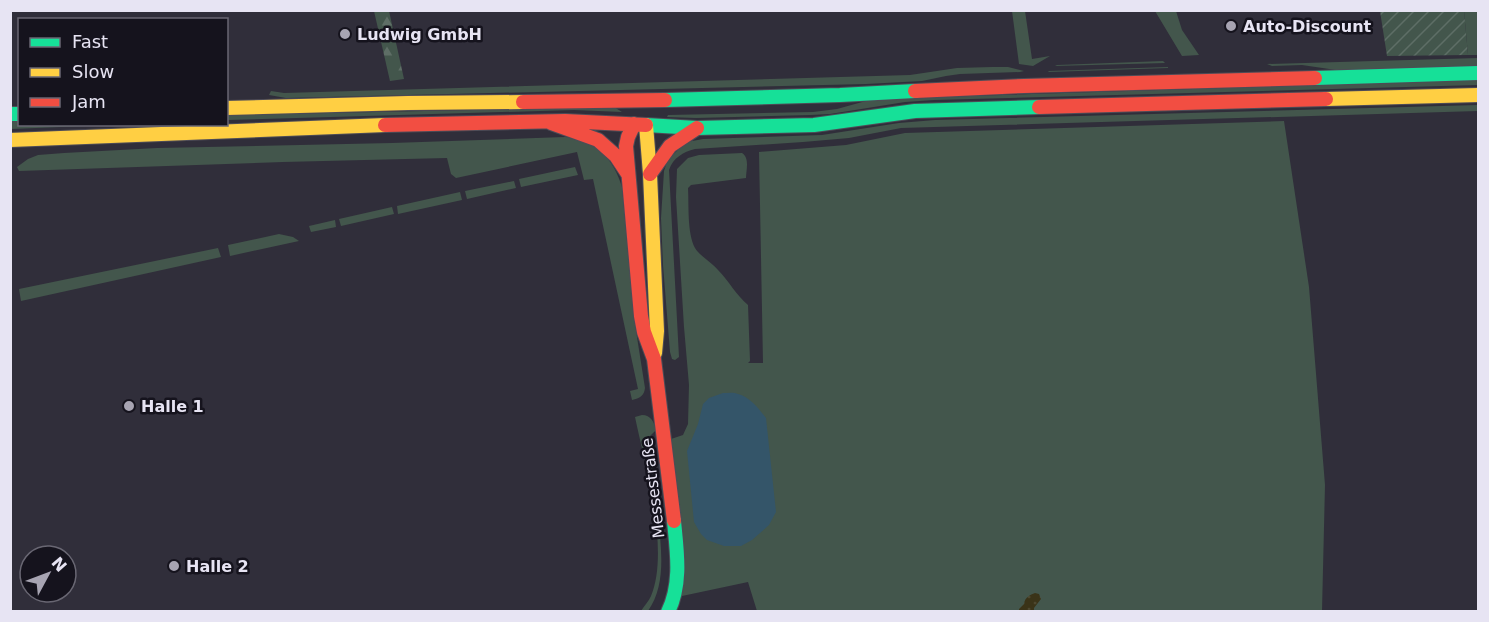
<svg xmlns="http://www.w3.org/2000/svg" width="1489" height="622" font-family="'DejaVu Sans',sans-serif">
	<defs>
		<pattern id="forest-firs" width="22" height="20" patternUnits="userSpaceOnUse" patternTransform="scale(1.5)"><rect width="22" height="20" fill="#43564c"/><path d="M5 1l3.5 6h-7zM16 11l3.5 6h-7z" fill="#5e6e66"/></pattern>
		<pattern id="sand-dots" width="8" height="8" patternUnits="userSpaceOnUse" patternTransform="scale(1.5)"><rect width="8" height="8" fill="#3a3318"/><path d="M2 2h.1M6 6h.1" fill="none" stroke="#4d472f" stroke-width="1.8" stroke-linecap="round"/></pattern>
		<pattern id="garden-furrows" width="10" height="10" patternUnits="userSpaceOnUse" patternTransform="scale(1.5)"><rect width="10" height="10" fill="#43564c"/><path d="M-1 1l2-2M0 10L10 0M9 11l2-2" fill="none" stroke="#5e6e66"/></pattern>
	</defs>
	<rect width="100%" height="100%" fill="#302e3a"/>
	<path fill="#43564c" d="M1012,11H1025L1032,59L1050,56L1033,66L1019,64Z
		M1155,11H1176L1182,30L1199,55L1182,56Z
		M1464,11H1478V55H1468Z
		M1478,58V66L1336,70L1302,65L1272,66L1267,64Z
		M1163,61L1165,63L1055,66L1057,65Z
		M992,67H1008L1024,71L1020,72L960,74L946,76L922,81L866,84L286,98L269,95L271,91L284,93L910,75L957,68Z
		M1168,67V68L1049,72L1048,71Z
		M1478,80V85L934,100L905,102L830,114L810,115L696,118L667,117L668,115L813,112L837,109L873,99Z
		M1478,105V111L901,128L849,138L803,142L695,149C683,152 673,158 669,170L679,357L675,360L672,359L670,352L663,265L661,218L664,171L668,159L687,142L703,139L822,135L899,123L935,120Z
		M614,107L622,112L574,110L227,120L226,115Z
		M10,121H19L20,124L111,125L11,129Z
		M1284,121L1309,287L1325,485L1322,611H757L748,582L682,596L671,439L683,435L688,424L689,385L684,327L676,197L677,169L688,158L699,155L742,153C750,158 746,170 746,178L691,185L688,188C689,204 687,233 695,248C699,255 712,263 718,270C729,281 736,295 748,305L750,361L748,363H763L759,152L846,145L905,133Z
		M565,137C596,139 614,160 622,187L634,318L645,388C644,396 640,398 632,400L630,391L638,389L593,179L584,180L577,152L456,178L451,174L447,158L283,162L19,171L17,167L28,159L38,155L64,153L157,148L392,143Z
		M575,167L578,175L521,187L519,179Z
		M514,181L516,188L467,199L465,191Z
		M460,192L462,200L398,214L397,206Z
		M392,207L394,214L341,226L339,219Z
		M335,220L336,227L311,232L309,226Z
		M279,234L293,237L299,241L230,256L228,245Z
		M218,248L221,257L21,301L19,289Z
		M642,415C651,415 654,422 656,430L649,437C652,463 656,490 658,516C661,547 667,584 648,611H641C644,606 649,601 651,596C670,550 645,465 635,417Z"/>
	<path fill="url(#forest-firs)" d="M374,11H389L404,79L390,81Z"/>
	<path fill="url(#sand-dots)" d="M1035,593L1039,594L1041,599L1034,608V611H1019V609L1024,604C1025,597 1030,595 1035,593Z"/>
	<path fill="url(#garden-furrows)" d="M1380,11H1464L1468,55L1387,56Z"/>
	<path fill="#345569" d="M723,393C728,393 734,392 738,394C750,397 759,409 766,418L776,512L769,525L752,540L741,546H724L707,540L701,534L694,522L687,451L698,424L703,404L709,398Z"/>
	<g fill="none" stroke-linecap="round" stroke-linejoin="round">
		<defs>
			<path id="fast" d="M1315,78L1478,73
				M665,100L840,95L915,91
				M10,114H20
				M646,125L697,128L814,125L915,111L1039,107
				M668,612C682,583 677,552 674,521"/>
			<path id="slow" d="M1326,99L1478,95
				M226,108L408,103L523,102
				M646,125L650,174L657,331L655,353
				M10,140L385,125"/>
			<path id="jam" d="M915,91L1024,86L1315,78
				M523,102L665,100
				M1039,107L1326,99
				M551,123L598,140L616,156L628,174
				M634,124L628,137L626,146L641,316L644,332L654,359L674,521
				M385,125L565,121L646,125
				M650,174L670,146L697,128"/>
		</defs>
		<use href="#fast" stroke="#4e4c57" stroke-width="16"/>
		<use href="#slow" stroke="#4e4c57" stroke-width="16"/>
		<use href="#jam" stroke="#4e4c57" stroke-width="16"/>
		<use href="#fast" stroke="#16e098" stroke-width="14"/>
		<use href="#slow" stroke="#ffcf43" stroke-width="14"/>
		<use href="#jam" stroke="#f24e42" stroke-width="14"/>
	</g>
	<g fill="#a7a4b2" stroke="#15131d" stroke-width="2">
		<circle cx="1231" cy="26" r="6"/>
		<circle cx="345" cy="34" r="6"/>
		<circle cx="129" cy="406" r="6"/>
		<circle cx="174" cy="566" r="6"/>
	</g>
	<g text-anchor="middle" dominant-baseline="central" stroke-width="5" stroke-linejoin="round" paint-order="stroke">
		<g font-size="16" font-weight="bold" fill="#e7e4f3" stroke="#15131d" text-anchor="start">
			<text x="1243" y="26">Auto-Discount</text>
			<text x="357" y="34">Ludwig GmbH</text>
			<text x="141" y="406">Halle 1</text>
			<text x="186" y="566">Halle 2</text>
		</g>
		<g font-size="16" fill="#e7e4f3" stroke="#15131d">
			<text transform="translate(653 488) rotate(-97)">Messestraße</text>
		</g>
	</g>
	<rect width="1489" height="622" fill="none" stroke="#e7e4f3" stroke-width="24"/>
	<rect x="18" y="18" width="210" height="108" fill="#15131d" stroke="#696773" stroke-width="1.5"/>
	<rect x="30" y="38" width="30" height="9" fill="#16e098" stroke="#696773" stroke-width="1.5"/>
	<text x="72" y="48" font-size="18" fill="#e7e4f3">Fast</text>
	<rect x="30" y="68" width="30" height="9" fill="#ffcf43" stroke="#696773" stroke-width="1.5"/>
	<text x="72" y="78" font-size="18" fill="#e7e4f3">Slow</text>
	<rect x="30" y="98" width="30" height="9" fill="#f24e42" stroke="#696773" stroke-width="1.5"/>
	<text x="72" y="108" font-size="18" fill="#e7e4f3">Jam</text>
	<g transform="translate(48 574) rotate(49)"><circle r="28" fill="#15131d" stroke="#696773" stroke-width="1.5"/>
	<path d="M0-4.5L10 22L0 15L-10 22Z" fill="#a7a4b2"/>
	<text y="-9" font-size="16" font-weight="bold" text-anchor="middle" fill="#e7e4f3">N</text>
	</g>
</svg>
